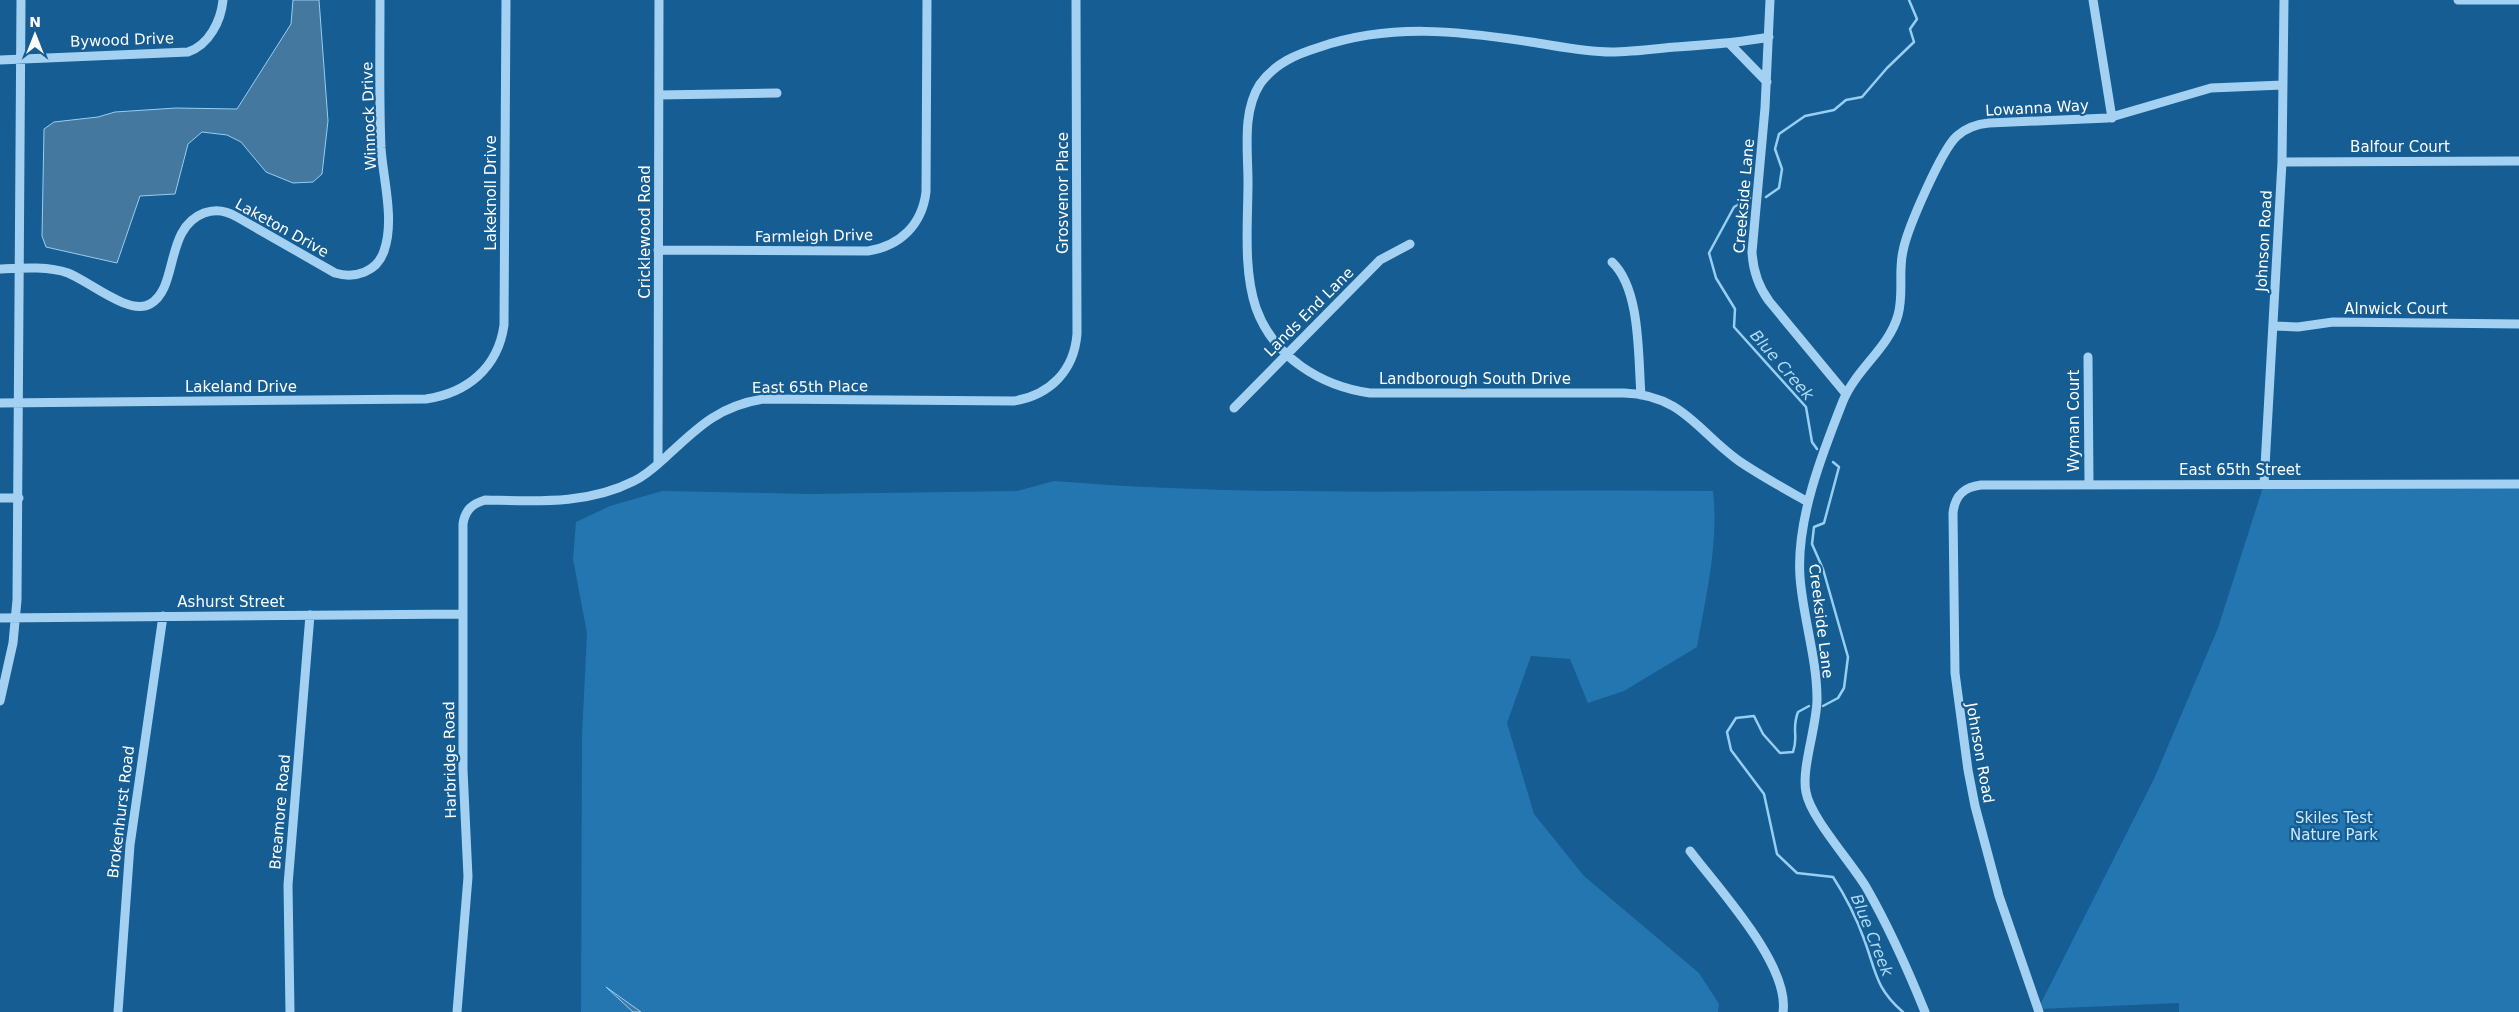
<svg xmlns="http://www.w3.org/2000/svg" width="2519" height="1012" font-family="'DejaVu Sans',sans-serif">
	<rect width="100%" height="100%" fill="#155d93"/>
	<path fill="#2476b0" d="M1054,481C1273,499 1493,488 1713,491C1719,543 1706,595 1697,647L1624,691L1588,703L1570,659L1531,656L1507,723L1534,814L1584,876L1699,973L1719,1004L1718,1012H581L582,736L587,633L573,559L576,522L610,506L662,491L810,494L1017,491Z
		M2264,484H2519V1012H2179V1003L2038,1009L2154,779L2218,628Z"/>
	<path fill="#44789e" stroke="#96cef4" d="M293,0H319L328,121L322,174L313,182L293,183L266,172L241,142L227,135L202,132L188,144L175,194L140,196L117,263L46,247L42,236L44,129L54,122L98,117L115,112L176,108L237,109L291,24Z
		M606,987L641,1012H633Z"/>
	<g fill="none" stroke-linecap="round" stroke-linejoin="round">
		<path stroke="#96cef4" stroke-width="2.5" d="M1766,197L1779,188L1782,169L1775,149L1779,134L1805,116L1834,110L1846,100L1862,97L1887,68L1914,42L1910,29L1917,19L1909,0
			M1750,198L1734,207L1709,253L1716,278L1735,309L1734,327L1806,407L1812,442L1817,449
			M1809,706L1798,712C1791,730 1799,736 1793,752L1780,753L1763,734L1754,716L1736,718L1727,732L1731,750L1764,794L1777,854L1797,873L1833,877C1846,897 1856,917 1864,939C1876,971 1875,988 1903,1012
			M1823,706L1838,698L1844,688L1848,657L1823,569L1812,544L1814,527L1824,523C1829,505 1834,486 1839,467L1833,462"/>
		<path stroke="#a4d1f1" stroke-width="9" d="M1770,0L1765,108L1752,252C1753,271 1758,286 1769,301L1846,394
			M2093,0L2112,118
			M2458,0H2519
			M1769,37C1738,43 1706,45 1675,47C1654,49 1632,52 1611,52C1584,52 1557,46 1531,42C1459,31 1390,23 1320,47C1297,54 1275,63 1260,84C1242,112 1248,150 1248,182C1248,222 1243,269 1256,308C1273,356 1320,386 1370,393H1624C1683,395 1698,432 1739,461C1761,476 1785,489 1808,502
			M1729,43L1767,82
			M0,60L188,52C209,45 221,21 223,0
			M659,95L777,93
			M2282,162L2519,161
			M658,250L868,251C900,246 922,225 926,192L927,0
			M1612,262C1641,289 1638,358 1641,395
			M0,269C21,268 48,266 68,273C89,281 129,316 150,304C179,288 164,228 204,213C215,209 227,211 237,217L335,273C355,279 377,272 384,251C395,220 383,179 381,148C379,99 380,49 380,0
			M2273,326L2298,327L2333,322L2519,324
			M2088,357L2089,484
			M0,403L426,399C467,393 498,368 504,325L506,0
			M1234,408L1380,260L1410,244
			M658,464L659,0
			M2264,484L2282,162L2284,0
			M0,498H19
			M0,618L462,614
			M0,701L13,643L17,600L21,0
			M1690,851C1718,888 1790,965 1783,1012
			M118,1012L130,845L163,616
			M290,1012L288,885L310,615
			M457,1012L468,877L463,770V524C465,510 472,504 485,500C536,501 587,505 634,481C647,475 657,465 667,456C698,427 719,406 763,399L1014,401C1050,395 1074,371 1077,334L1076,0
			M1925,1012C1908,970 1889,927 1866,887C1851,862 1810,817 1806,792C1801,769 1817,726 1817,699C1817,658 1803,618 1800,577C1796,520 1822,454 1843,401C1856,369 1889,348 1898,315C1904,294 1898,272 1903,251C1907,229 1942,149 1957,136C1966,128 1977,124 1989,123L2108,118L2211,88L2283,85
			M2039,1012L1999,896L1975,806L1968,770L1955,673L1953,513C1955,495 1964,487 1981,485L2519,484"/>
	</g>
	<g text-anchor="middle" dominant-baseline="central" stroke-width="4.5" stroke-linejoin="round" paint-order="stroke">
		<g font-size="15" fill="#fff" stroke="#155d93">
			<text transform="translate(122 40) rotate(-2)">Bywood Drive</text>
			<text transform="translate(2037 108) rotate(-3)">Lowanna Way</text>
			<text transform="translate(369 116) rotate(-92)">Winnock Drive</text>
			<text x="2400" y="147">Balfour Court</text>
			<text transform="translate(491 193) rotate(-90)">Lakeknoll Drive</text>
			<text transform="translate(1063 193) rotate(-90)">Grosvenor Place</text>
			<text transform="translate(1744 196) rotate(-85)">Creekside Lane</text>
			<text transform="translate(282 228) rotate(29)">Laketon Drive</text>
			<text transform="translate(645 232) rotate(-90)">Cricklewood Road</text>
			<text transform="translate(814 236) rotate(-1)">Farmleigh Drive</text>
			<text transform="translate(2264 241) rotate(-87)">Johnson Road</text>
			<text x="2396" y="309">Alnwick Court</text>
			<text transform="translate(1309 312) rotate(-45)">Lands End Lane</text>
			<text x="1475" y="379">Landborough South Drive</text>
			<text x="241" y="387">Lakeland Drive</text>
			<text transform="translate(810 387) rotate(-1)">East 65th Place</text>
			<text transform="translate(2074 421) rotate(-90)">Wyman Court</text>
			<text x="2240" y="470">East 65th Street</text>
			<text x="231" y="602">Ashurst Street</text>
			<text transform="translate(1821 621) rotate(83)">Creekside Lane</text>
			<text transform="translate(1980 753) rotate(80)">Johnson Road</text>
			<text transform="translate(450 760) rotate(-91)">Harbridge Road</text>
			<text transform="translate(121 812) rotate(-83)">Brokenhurst Road</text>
			<text transform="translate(280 812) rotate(-85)">Breamore Road</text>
		</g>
		<g font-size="15" fill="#cbe8fc" stroke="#155d93">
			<text x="2334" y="818">Skiles Test<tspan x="2334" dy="17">Nature Park</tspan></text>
		</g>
		<g font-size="16" font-style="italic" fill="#b0dbf8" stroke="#155d93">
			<text transform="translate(1782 365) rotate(49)">Blue Creek</text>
			<text transform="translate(1872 935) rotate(68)">Blue Creek</text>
		</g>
	</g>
	<g transform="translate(35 35)" stroke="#155d93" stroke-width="4" paint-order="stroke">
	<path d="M0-4L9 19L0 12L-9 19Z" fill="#ffffff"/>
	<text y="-8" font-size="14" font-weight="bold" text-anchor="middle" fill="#ffffff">N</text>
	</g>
</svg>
